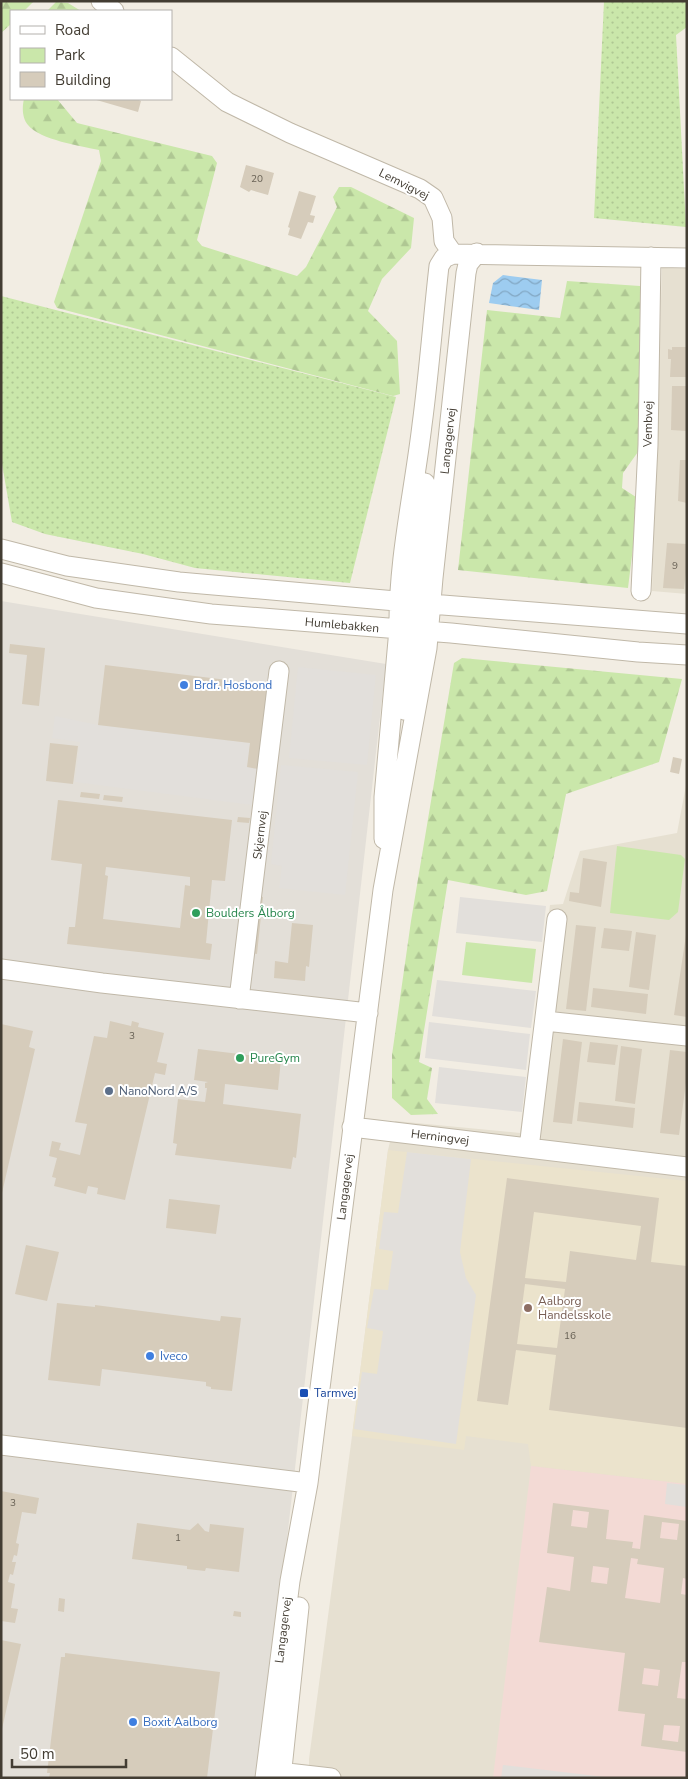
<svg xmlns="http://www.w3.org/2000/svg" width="688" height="1779" font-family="'Nunito Sans',sans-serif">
	<defs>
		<pattern id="grass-dots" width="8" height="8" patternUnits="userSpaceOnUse" patternTransform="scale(1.25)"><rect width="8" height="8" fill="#cae7aa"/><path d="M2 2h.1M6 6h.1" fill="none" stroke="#afc793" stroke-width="1.8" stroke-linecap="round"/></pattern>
		<pattern id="forest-firs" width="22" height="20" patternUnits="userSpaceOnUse" patternTransform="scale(1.25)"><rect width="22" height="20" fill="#cae7aa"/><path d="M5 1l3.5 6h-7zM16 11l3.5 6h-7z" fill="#afc793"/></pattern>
		<pattern id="water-waves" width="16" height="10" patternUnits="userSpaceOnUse" patternTransform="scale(1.25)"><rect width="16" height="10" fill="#9dccf0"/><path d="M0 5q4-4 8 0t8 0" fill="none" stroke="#82a7c3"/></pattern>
	</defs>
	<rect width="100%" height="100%" fill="#f2ede3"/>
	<path fill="#e6e0d1" d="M662,268L687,269V594L652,591Z
		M687,780V1778H309V1759L352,1436L388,1150L395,1121L520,1133L550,905L563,904L580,851L677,833Z"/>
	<path fill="#e3dfd8" d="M1,601L386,664L260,1778H1Z"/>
	<path fill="#ebe3cc" d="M388,1150L687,1181V1484L531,1466L528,1444L466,1436L464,1450L352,1436Z"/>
	<path fill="#f3dad5" d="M531,1466L687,1484V1778H493Z"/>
	<path fill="url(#grass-dots)" d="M604,1H687V27L676,35L686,227L594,218Z
		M1,296L396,397L350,583L195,568L143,554L45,534L12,522L1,458Z"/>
	<path fill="url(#forest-firs)" d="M1,1H34L24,11H11V24L1,33Z
		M56,2L68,3L81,11H47Z
		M24,99H57L77,123L212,156L217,163L197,240L202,246L297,276L306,267L337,207L333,197L339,187H351L414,218L411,248L382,279L368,311L397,341L400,394L393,396L57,308L54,302L101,161L99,150C81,146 40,140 28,125C22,118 22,107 24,99Z
		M567,281L640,286V449L623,473L622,488L639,499L628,588L458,570L487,310L560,318Z
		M462,658L682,679L659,762L566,794L547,891L526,895L448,880L419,1062L432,1068L427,1099L438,1114L411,1115L392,1098V1055L411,921L454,663Z"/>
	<path fill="#cae7aa" d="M617,846L681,855L685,859L678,912L669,920L610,913Z
		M466,942L536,949L532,983L462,975Z"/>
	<path fill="#e2dfdb" d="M298,667L376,675L367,765L289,758Z
		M55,716L98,725L250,743L248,764L257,769L252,805L75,782L80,742L52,738Z
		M281,765L358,772L345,895L279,888L282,866L271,864Z
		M460,897L546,906L542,942L456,933Z
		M437,980L536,991L531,1028L432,1016Z
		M429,1022L530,1034L526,1070L425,1058Z
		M439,1067L526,1077L522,1112L435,1103Z
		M407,1152L471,1159L460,1252L466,1278L476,1295L456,1444L354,1429L362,1372L377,1374L383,1331L367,1328L374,1289L388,1290L393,1251L379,1249L384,1212L398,1213Z
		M667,1483L687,1485V1507L665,1504Z
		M503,1765L613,1778H501Z"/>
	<path fill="url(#water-waves)" d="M503,275L542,280L539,310L489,303L493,283Z"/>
	<path fill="#d6ccbb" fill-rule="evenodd" d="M93,99H139V100L141,101L138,112Z
		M246,165L274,173L268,195L251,190L249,192L240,187Z
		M299,191L316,196L310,215L315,216L313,223L308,222L301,239L288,235L290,228L288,227Z
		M672,347H687V377H670L671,359H668V349L672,350Z
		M672,386H687V431L671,430Z
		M680,460H687V503L678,501Z
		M667,543L687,544V565L684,589L663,588Z
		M10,644L45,648L39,706L22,704L27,655L9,653Z
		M105,665L268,685L258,769L247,767L250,743L98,725Z
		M50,743L78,746L73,784L46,781Z
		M673,757L682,759L679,774L670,772Z
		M81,792L100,794L99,799L80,797Z
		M104,795L123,797L122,802L103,800Z
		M58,800L232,820L225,881L212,880L206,943L212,944L210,960L67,944L69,927H75L82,864L51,860ZM106,867L190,877V886L185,885L180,928L103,919L108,876L105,875Z
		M238,817L250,818L249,823L237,822Z
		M583,858L607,862L601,907L569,901L570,892L579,893Z
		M258,896L263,897L257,954L251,953Z
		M292,923L313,925L309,967L306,966L305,981L274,978L275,961L288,963Z
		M576,925L596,927L586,1011L566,1009Z
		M604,928L632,931L629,951L601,948Z
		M636,932L656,935L649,990L629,987Z
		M686,935H687V1017L674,1015Z
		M593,988L648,994L646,1014L591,1007Z
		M110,1021L131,1026L132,1021L139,1023L138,1027L164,1033L157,1062L167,1064L165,1075L155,1073L125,1200L97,1194L98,1188L88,1186L86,1194L54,1186L56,1178L52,1177L57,1158L49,1156L52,1141L61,1143L59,1150L80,1155L87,1124L75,1122L94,1036L107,1038Z
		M1,1024L33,1031L29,1047L35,1049L2,1193Z
		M563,1039L582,1042L572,1124L553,1122Z
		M590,1042L618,1045L615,1065L587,1062Z
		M621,1046L642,1049L635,1104L615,1101Z
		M198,1049L281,1059L278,1090L225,1084L223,1104L301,1114L296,1158L293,1157L291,1169L175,1155L177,1144L173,1143L178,1099L205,1102L207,1088H205V1083L208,1082L194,1080Z
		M670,1050L687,1052V1075L679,1135L660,1133Z
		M579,1102L635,1108L633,1128L577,1121Z
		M507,1178L659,1198L651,1262L687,1266V1428L549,1410L556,1355L516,1350L508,1405L477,1401ZM534,1212L641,1226L636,1260L570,1251L566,1282L525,1278ZM525,1284L565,1289L557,1348L517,1344Z
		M169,1199L220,1205L216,1234L166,1228Z
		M26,1245L59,1252L47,1301L15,1294Z
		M57,1303L95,1307V1305L220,1321L221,1316L241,1318L232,1391L211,1389V1387L206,1386V1382L102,1369L100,1386L48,1380Z
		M1,1491L39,1498L36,1514L22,1512L16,1543L19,1544L17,1556L14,1555L12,1562H16L13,1575L10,1574L8,1582L15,1584L11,1608L18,1609L15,1623L1,1621Z
		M553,1503L609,1510L606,1539L633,1542L632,1548L640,1549L644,1515L687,1521V1579L683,1578L681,1594L687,1595V1662H682L677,1698L687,1699V1752L641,1746L645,1714L618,1711L625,1653L539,1642L547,1587L570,1591L574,1557L547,1553ZM573,1510L589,1512L587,1528L571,1526ZM662,1522L679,1524L677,1540L660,1538ZM631,1558L638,1559L637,1564L664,1568L660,1603L625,1598ZM593,1566L609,1568L607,1584L591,1582ZM644,1668L660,1670L658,1686L642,1684ZM664,1725L680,1726L678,1742L662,1740Z
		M137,1523L190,1530L198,1523L205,1531L209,1532L210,1524L244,1528L239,1572L206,1568L205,1571L187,1569V1566L132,1559Z
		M59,1598L65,1599L64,1612L58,1611Z
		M234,1611L241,1612V1617L233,1616Z
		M1,1640L21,1644L2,1729H1Z
		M65,1653L220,1672L207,1778H49L50,1773H47L61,1657H65Z"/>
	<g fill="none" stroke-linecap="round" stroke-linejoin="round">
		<defs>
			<path id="minor" d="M101,1L114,11
				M171,57L227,102L290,133L420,189L433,198L442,218L444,241L453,254
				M1,549L67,566L179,582L430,604L687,624
				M1,573L96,598L211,614L451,633L638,652L687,655
				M641,591L648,445L651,257
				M419,614L413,603L425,483
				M404,710L413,630L408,620
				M384,839V797L399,629C398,560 414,493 422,425C429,373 433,319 439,266L444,258L453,254L687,258
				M1,969L102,983L368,1013
				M239,999L279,671
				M545,1021L687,1036
				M352,1127L687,1167
				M529,1148L557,919
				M1,1445L308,1483
				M270,1771L331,1778
				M265,1778L290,1581L308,1483L383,890L427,648L433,578L466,273L468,264L477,253
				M281,1778L299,1607"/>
		</defs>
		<use href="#minor" stroke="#c0b8a8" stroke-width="21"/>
		<use href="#minor" stroke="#fff" stroke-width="19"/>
	</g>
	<g fill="#3f7fe0" stroke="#fff" stroke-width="2">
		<circle cx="184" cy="685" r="5"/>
		<circle cx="150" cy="1356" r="5"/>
		<circle cx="133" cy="1722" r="5"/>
	</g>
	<g fill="#2e9e5b" stroke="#fff" stroke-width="2">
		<circle cx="196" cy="913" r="5"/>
		<circle cx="240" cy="1058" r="5"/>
	</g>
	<circle fill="#5c6f8a" stroke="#fff" stroke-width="2" cx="109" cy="1091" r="5"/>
	<circle fill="#8d6e63" stroke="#fff" stroke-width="2" cx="528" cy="1308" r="5"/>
	<rect fill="#1a4fb4" stroke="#fff" stroke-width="2" x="299" y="1388" width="10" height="10" rx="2.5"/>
	<g text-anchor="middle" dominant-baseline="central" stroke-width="4" stroke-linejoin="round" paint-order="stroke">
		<g font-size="10" fill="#686155">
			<text x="257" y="179">20</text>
			<text x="675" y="566">9</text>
			<text x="132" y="1036">3</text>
			<text x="570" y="1336">16</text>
			<text x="13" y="1503">3</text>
			<text x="178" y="1538">1</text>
		</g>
		<g font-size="12" fill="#433d33" stroke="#fff">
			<text transform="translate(404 184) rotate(27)">Lemvigvej</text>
			<text transform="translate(648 424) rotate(-89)">Vembvej</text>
			<text transform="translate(448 441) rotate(-84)">Langagervej</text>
			<text transform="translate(342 625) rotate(5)">Humlebakken</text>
			<text transform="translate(260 835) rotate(-83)">Skjernvej</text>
			<text transform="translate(440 1137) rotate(7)">Herningvej</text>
			<text transform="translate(345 1187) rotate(-83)">Langagervej</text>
			<text transform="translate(283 1630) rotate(-83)">Langagervej</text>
		</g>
		<g font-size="12" fill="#366cbe" stroke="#fff" text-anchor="start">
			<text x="194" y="685">Brdr. Hosbond</text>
			<text x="160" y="1356">Iveco</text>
			<text x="143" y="1722">Boxit Aalborg</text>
		</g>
		<g font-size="12" fill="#27864d" stroke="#fff" text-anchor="start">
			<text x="206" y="913">Boulders Ålborg</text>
			<text x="250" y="1058">PureGym</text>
		</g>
		<g font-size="12" fill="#4e5e75" stroke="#fff" text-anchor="start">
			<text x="119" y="1091">NanoNord A/S</text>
		</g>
		<g font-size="12" fill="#785e54" stroke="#fff" text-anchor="start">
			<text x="538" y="1301">Aalborg<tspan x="538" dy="14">Handelsskole</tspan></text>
		</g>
		<g font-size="12" fill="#164399" stroke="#fff" text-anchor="start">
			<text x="314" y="1393">Tarmvej</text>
		</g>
	</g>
	<rect width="688" height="1779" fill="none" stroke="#433d33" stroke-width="5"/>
	<rect x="10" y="10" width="162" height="90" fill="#ffffff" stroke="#b4b1ad"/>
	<rect x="20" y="26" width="25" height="8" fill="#ffffff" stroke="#b4b1ad"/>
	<text x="55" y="35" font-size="15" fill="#433d33">Road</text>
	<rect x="20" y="48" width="25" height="15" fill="#cae7aa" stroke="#b4b1ad"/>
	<text x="55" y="60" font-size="15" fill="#433d33">Park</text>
	<rect x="20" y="72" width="25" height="15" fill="#d6ccbb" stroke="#b4b1ad"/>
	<text x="55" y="85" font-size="15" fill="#433d33">Building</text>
	<path d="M12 1759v8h114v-8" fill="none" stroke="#433d33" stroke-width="2.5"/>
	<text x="20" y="1759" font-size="15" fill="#433d33" stroke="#ffffff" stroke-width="4" paint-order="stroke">50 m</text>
</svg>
